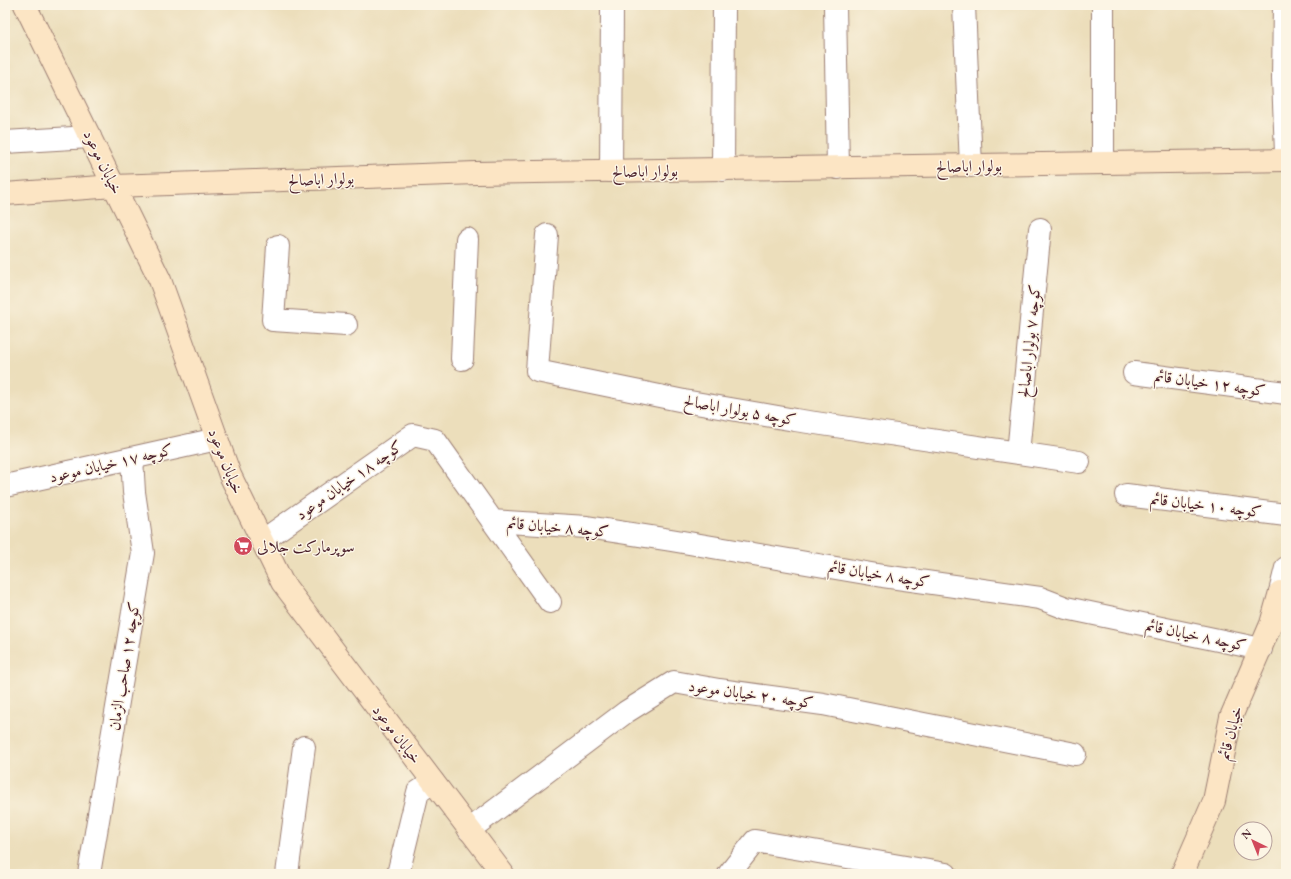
<svg xmlns="http://www.w3.org/2000/svg" width="1291" height="879" font-family="'EB Garamond',Amiri,serif">
	<rect width="100%" height="100%" fill="#fcf5e5"/>
	<filter id="ink" filterUnits="userSpaceOnUse"><feTurbulence type="fractalNoise" baseFrequency=".025" numOctaves="2"/><feDisplacementMap in="SourceGraphic" scale="8" xChannelSelector="R" yChannelSelector="G"/><feConvolveMatrix kernelMatrix="1 2 1 2 8 2 1 2 1" color-interpolation-filters="sRGB"/></filter>
	<filter id="wash" filterUnits="userSpaceOnUse"><feTurbulence type="fractalNoise" baseFrequency=".012" numOctaves="4" result="noise"/><feDisplacementMap in="SourceGraphic" scale="16" xChannelSelector="R" yChannelSelector="G"/><feGaussianBlur stdDeviation="0.9" result="paint"/><feColorMatrix in="noise" values="0 0 0 0 0 0 0 0 0 0 0 0 0 0 0 0 0 1.4 0 .05"/><feComposite in="paint" operator="in"/></filter>
	<g filter="url(#wash)">
		<rect width="100%" height="100%" fill="#ecdebb"/>
	</g>
	<g filter="url(#ink)">
		<g fill="none" stroke-linecap="round" stroke-linejoin="round">
			<defs>
				<path id="street" d="M835,5L838,168
					M964,5L971,166
					M1103,5V163
					M1284,5L1283,78L1286,153
					M5,142L90,137
					M723,170L724,5
					M611,171L612,5
					M547,235L537,371L684,401L795,420L1079,462
					M278,246L273,320L346,325
					M462,359L467,239
					M1134,373L1286,393
					M1018,453L1040,229
					M5,486L217,439
					M1126,495L1286,515
					M492,521L587,527L671,540L883,576L1040,598L1066,608L1261,649
					M262,541L413,435L435,440L550,602
					M1280,592L1286,568
					M469,830L626,712L674,682L719,690L823,704L1075,754
					M89,874L143,553L134,492L132,458
					M287,874L304,747
					M398,874L418,792L433,782
					M729,874L755,841L946,874"/>
				<path id="secondary" d="M25,5L160,280L230,475L282,582L503,874
					M5,194L114,186L476,173L1286,160
					M1182,874L1214,801L1231,717L1271,624L1280,592"/>
			</defs>
			<use href="#street" stroke="#9b7e73" stroke-width="24"/>
			<use href="#secondary" stroke="#9b7e73" stroke-width="24"/>
			<use href="#street" stroke="#fff" stroke-width="22"/>
			<use href="#secondary" stroke="#fce5c4" stroke-width="22"/>
		</g>
	</g>
	<defs>
		<symbol id="supermarket-disc" viewBox="-11 -11 22 22"><circle r="9.5" fill="#d1495b" stroke="#fcf5e5"/><path d="M-6-5.5h2.5l.6 2H6L4.5 2H-2.5L-4.4-4H-6ZM-1.5 3.2a1.3 1.3 0 1 0 .1 0ZM3 3.2a1.3 1.3 0 1 0 .1 0Z" fill="#fff"/></symbol>
	</defs>
	<g fill-rule="evenodd">
		<use href="#supermarket-disc" x="232" y="535" width="22" height="22"/>
	</g>
	<g text-anchor="middle" dominant-baseline="central" stroke-width="3" stroke-linejoin="round" paint-order="stroke">
		<g font-size="16" fill="#4a1f2b" stroke="#fcf5e5">
			<text transform="translate(103 162) rotate(64)">خیابان موعود</text>
			<text transform="translate(969 166) rotate(-1)">بولوار اباصالح</text>
			<text transform="translate(645 171) rotate(-1)">بولوار اباصالح</text>
			<text transform="translate(321 179) rotate(-2)">بولوار اباصالح</text>
			<text transform="translate(1029 341) rotate(-84)">کوچه ۷ بولوار اباصالح</text>
			<text transform="translate(1210 383) rotate(8)">کوچه ۱۲ خیابان قائم</text>
			<text transform="translate(740 410) rotate(10)">کوچه ۵ بولوار اباصالح</text>
			<text transform="translate(226 461) rotate(68)">خیابان موعود</text>
			<text transform="translate(111 463) rotate(-13)">کوچه ۱۷ خیابان موعود</text>
			<text transform="translate(349 480) rotate(-35)">کوچه ۱۸ خیابان موعود</text>
			<text transform="translate(1206 505) rotate(7)">کوچه ۱۰ خیابان قائم</text>
			<text transform="translate(558 527) rotate(5)">کوچه ۸ خیابان قائم</text>
			<text transform="translate(879 574) rotate(9)">کوچه ۸ خیابان قائم</text>
			<text transform="translate(1196 635) rotate(12)">کوچه ۸ خیابان قائم</text>
			<text transform="translate(124 666) rotate(-81)">کوچه ۱۲ صاحب الزمان</text>
			<text transform="translate(751 694) rotate(8)">کوچه ۲۰ خیابان موعود</text>
			<text transform="translate(1230 733) rotate(-75)">خیابان قائم</text>
			<text transform="translate(397 734) rotate(53)">خیابان موعود</text>
		</g>
		<g font-size="16" fill="#4a1f2b" stroke="#fcf5e5" text-anchor="start">
			<text x="257" y="546">سوپرمارکت جلالی</text>
		</g>
	</g>
	<rect width="1291" height="879" fill="none" stroke="#fcf5e5" stroke-width="20"/>
	<g transform="translate(1253 841) rotate(317)"><circle r="19" fill="#fcf5e5" stroke="#b59f9b"/>
	<path d="M0-3L7 15L0 10L-7 15Z" fill="#d1495b"/>
	<text y="-6" font-size="11" font-weight="bold" text-anchor="middle" fill="#4a1f2b">N</text>
	</g>
</svg>
